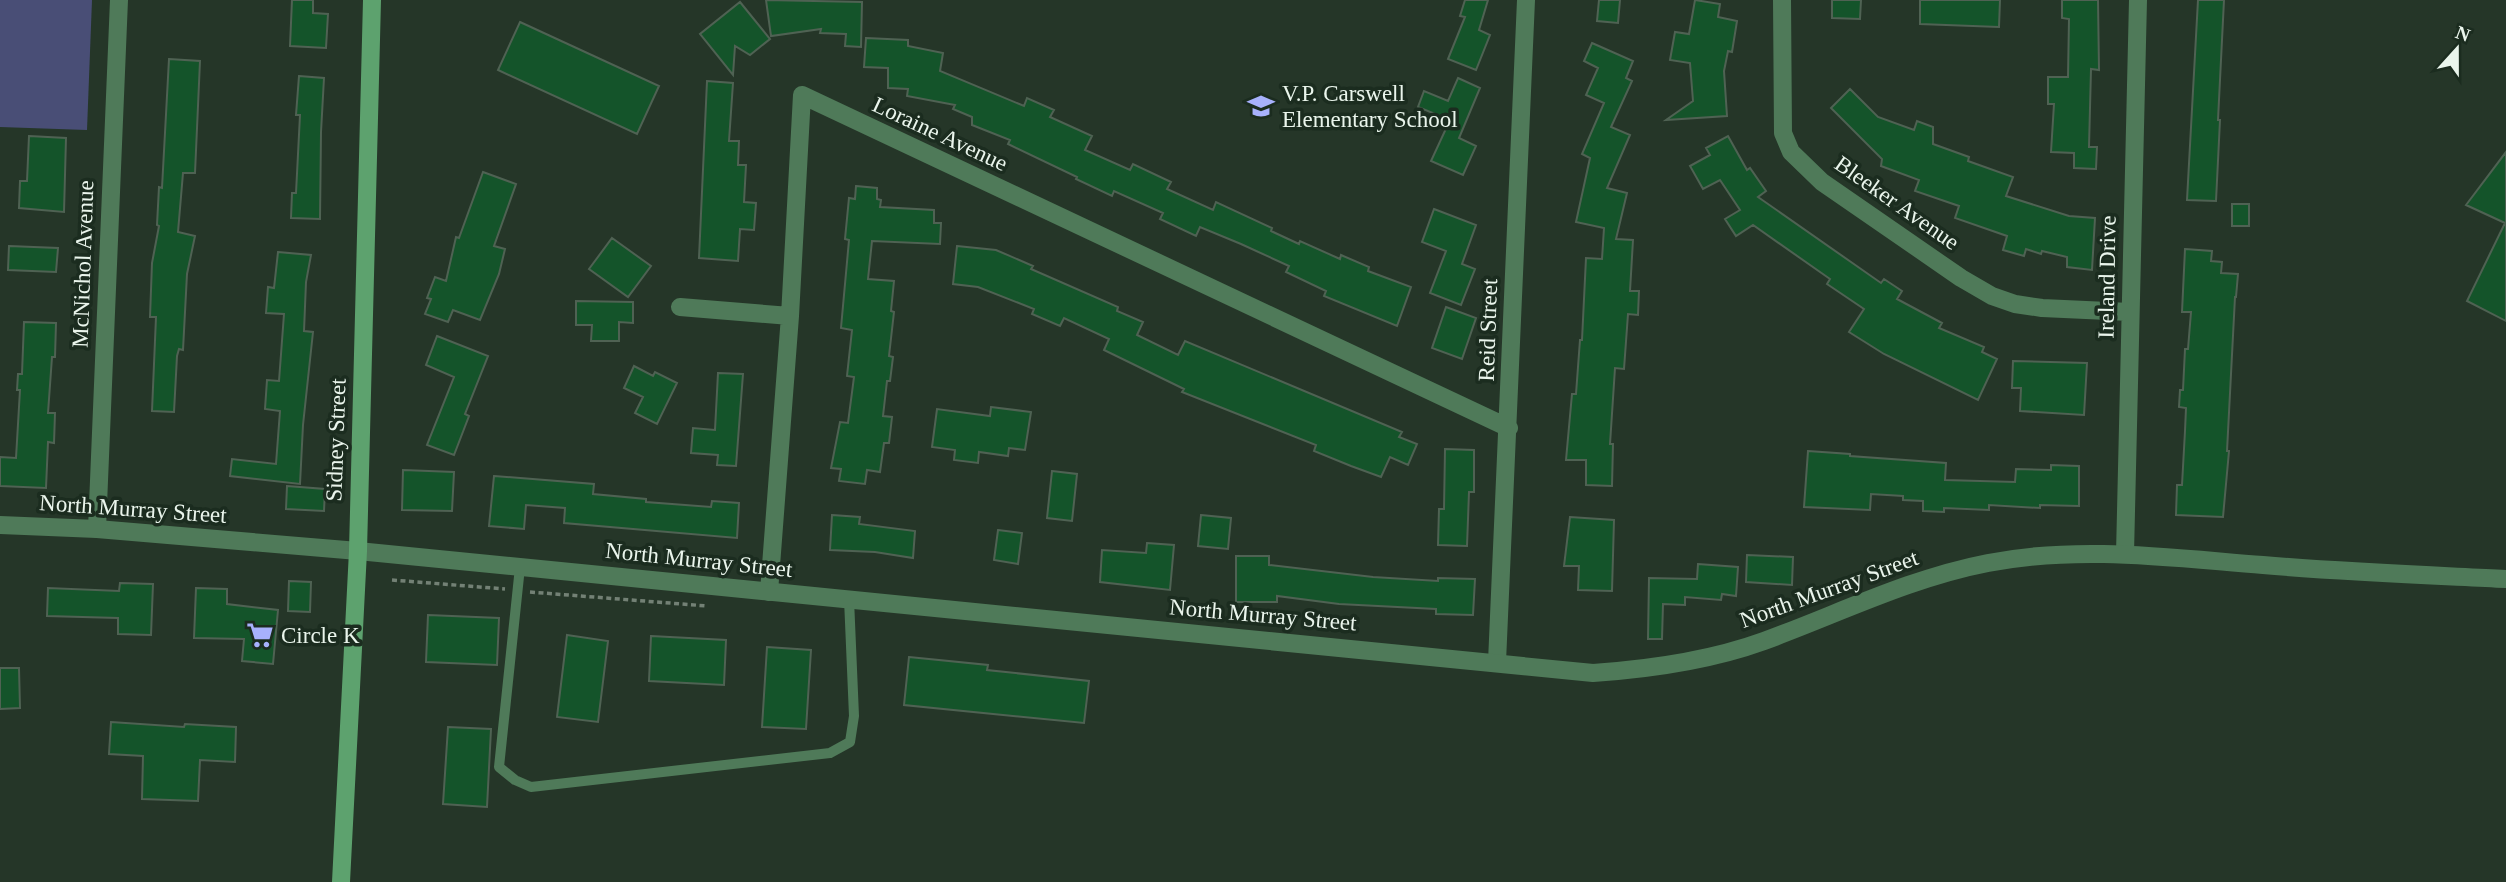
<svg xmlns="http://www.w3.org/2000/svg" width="2506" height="882" font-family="'Times New Roman',serif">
	<rect width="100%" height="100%" fill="#253628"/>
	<path fill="#494e76" d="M0,0H92L87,130L0,127Z"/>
	<path fill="#14542a" stroke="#4f6253" stroke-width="2" d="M292,0H313V13L328,14L326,48L290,46Z
		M766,0L862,2L861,47L845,46L846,34L820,33L821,29L771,36Z
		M1465,0H1488L1479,30L1490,35L1476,70L1448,59L1465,17L1460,16Z
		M1599,0H1620L1618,23L1597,21Z
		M1695,0L1720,4L1718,17L1737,21L1732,52L1728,51L1724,71L1727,116L1666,120L1693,101L1690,63L1670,60L1675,32L1689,34Z
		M1832,0H1861L1860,19L1832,18Z
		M1920,0H2000L1999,27L1920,24Z
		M2062,0H2098L2099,70L2091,69L2089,147H2097L2096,169L2074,168V153L2051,152L2054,104H2048V77H2068L2069,19L2062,18Z
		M2198,0H2224L2218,120H2220L2216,201L2187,200Z
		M740,2L770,39L750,55L735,46L733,75L700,34Z
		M520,22L659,86L637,134L498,70Z
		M866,38L908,40V46L943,53L940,71L1024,106L1027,98L1054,110L1050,117L1092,136L1085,150L1130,170L1133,164L1171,182L1167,189L1213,210L1216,202L1272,228L1271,231L1299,244L1300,241L1340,259L1341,255L1369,267L1368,271L1411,287L1397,326L1324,296L1326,291L1286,272L1289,266L1241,244L1200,227L1196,236L1160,219L1163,213L1114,191L1112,196L1076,179L1077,177L1008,144L1010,140L972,125V117L953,109L955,105L907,96L908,89L888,88V68L864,67Z
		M1592,43L1633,61L1626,78L1632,81L1611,127L1630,135L1607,188L1627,193L1616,239L1633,240L1630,291H1639L1638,315L1628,314L1624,369L1615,368L1610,444H1613L1612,486L1586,485V460H1566L1572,394H1576L1580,340H1582L1586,258L1602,259L1604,228L1576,222L1590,158L1582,154L1604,103L1586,95L1598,68L1584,61Z
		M169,59L200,61L195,173H183L178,232L195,236L187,274L183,350L179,349L177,356L174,412L152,411L156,317H150L152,263L159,226L157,225L159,187L162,188Z
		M299,76L324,78L321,132L320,219L291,218L292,193H296L300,115H296Z
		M1458,78L1480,88L1459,138L1476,146L1463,175L1431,161L1450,120L1418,107L1424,91L1448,101Z
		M707,81L733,83L729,141H739L738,165H746L744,202L756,203L754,230L740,229L738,261L699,258Z
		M1850,89L1878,117L1914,130L1917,121L1933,127V144L1969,157L1968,161L2013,177L2006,196L2069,216L2095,218L2092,270L2067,267V257L2042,251L2041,254L2026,249L2024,256L2003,250L2007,236L1955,218L1959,206L1915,191L1919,180L1881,166L1882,159L1831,108Z
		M29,136L66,138L64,212L19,208L20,181H27Z
		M1728,136L1747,170L1750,168L1766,191L1758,197L1881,283L1884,279L1902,291L1897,299L1942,323L1939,328L1984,347L1982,352L1997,359L1978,400L1884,354L1849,332L1864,309L1827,284L1830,279L1753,225L1736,236L1725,219L1740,210L1720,180L1703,189L1690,166L1710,155L1706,148Z
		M2506,152V321L2467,301L2505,223L2466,205Z
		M483,172L516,184L494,246L505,249L499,274L480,320L453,310L448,322L425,314L431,299L427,298L435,277L446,281L456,237L459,238Z
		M856,186L877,188V199L881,200L880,207L934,210V223H941L940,244L872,241L868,279L894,281L891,311L894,312L889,356L893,357L890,381H887L883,416L892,417L889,443H884L880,472L867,470L865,484L839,481L841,469L831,468L840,422L848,423L854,377L847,376L852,330L841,328L849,240L845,239L849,198L855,199Z
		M2232,204H2249V226H2232Z
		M1434,209L1476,225L1462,264L1475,269L1461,305L1430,293L1446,251L1422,242Z
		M612,238L651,266L628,297L589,269Z
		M9,246L58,248L56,272L8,270Z
		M957,246L996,250L1033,266L1031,269L1118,307L1117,311L1143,322L1137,335L1178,355L1185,341L1402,432L1399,437L1417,444L1408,465L1390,457L1381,477L1351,466L1314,451L1316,445L1182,392L1184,389L1104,350L1109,339L1064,318L1060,326L1032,314L1034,309L978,287L953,284Z
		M2185,249L2212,251L2211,261L2222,262L2221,273L2238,274L2236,297H2235L2227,451H2229L2223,517L2176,515L2177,485H2182L2185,431L2186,408L2179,407L2180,390H2183L2185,349H2188L2191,312H2182Z
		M278,252L311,255L306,282L304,331L313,332L303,425L300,484L230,476L232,459L276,464L280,411L265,409L267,380L279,381L284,314L266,313L268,287L274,288Z
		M576,301L633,302V323L619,322V341H591L592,325H576Z
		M1446,307L1476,318L1462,359L1432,348Z
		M24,322L56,323L55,357H52L48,413H55L54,443L48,442L46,488L0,486V457L16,458L20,390H17L18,374H22Z
		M437,336L488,356L465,414L469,416L454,455L427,445L454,377L426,365Z
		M2013,361L2087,363L2084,415L2020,411L2021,388H2012Z
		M634,366L653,376L655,372L677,383L657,424L635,413L643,397L624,388Z
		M718,373L743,374L736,466L717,465L718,455L691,453L693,428L715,430Z
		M991,407L1031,412L1025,450L1009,448L1008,456L979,452L978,463L954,460L955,450L932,447L937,409L990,416Z
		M1445,449L1474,450V492H1469L1467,546L1438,545L1439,509H1444Z
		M1808,451L1850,454V456L1946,463L1945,480L2015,482L2016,469L2051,470V465L2079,466V506L2040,505V508L1989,505V510L1944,508V512L1923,511V501L1903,500V496L1871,494L1870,510L1804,507Z
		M403,470L454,472L452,511L402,510Z
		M1052,471L1077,474L1072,521L1047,518Z
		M494,476L594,484L593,494L646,499V502L711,507L712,501L739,503L737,538L564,523L565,508L526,505L524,529L489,526Z
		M287,486L325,489L324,511L286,509Z
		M832,515L860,517L859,524L915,531L913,558L875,552L830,550Z
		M1201,515L1231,518L1228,549L1198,546Z
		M1570,517L1614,520L1612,591L1578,590L1579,566H1564Z
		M998,530L1022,533L1018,564L994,560Z
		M1147,543L1174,545L1170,590L1100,582L1102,550L1146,553Z
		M1747,555L1793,557L1792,585L1746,582Z
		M1236,556H1269V565L1373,577L1438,581V578L1475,579L1473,615L1436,614V609L1339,604L1277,596V602H1236Z
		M1698,564L1738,567L1736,596L1722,594L1721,600L1685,597V605L1663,604L1662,639H1648L1649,578L1697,579Z
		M289,581L311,582L310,612L288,611Z
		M120,583L153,584L151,635L118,634V618L47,616L48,588L119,591Z
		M196,588L227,589V604L278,610L273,664L242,661L244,639L194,638Z
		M428,615L499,618L497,665L426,662Z
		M567,635L608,641L598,722L557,717Z
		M651,636L726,640L724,685L649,681Z
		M767,647L811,650L806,729L762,727Z
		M909,657L988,665L987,670L1089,681L1084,723L904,705Z
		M0,668H19L20,708L0,709Z
		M111,722L184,727L185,724L236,727L235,762L200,760L198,801L142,799L143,756L109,754Z
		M448,727L491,729L487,807L443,804Z"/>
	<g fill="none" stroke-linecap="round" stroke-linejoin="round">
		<path stroke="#738175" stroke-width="3.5" stroke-dasharray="5 3.5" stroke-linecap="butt" d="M392,580L505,589
			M530,592L707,606"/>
		<path stroke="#4f7a59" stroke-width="10" d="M520,567L499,767L515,780L531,787L830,753L850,742L854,716L849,599"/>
		<path stroke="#4f7a59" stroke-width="18" d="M1782,0L1783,133L1791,152L1822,182L1961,278L1992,296L2015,304L2042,308L2130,312
			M680,307L790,316
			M97,529L119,0
			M2125,554L2138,0
			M769,592L790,316L802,95L1509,428
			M1497,662L1526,0"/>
		<path stroke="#4f7a59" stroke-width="18" d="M0,525L97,529L358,551L1593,673C1651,669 1709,661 1764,641C1838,614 1910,578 1988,563C2079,545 2172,558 2263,565C2344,572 2425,575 2506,579"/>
		<path stroke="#5da26e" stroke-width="18" d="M341,882L358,551L372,0"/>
	</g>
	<defs>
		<symbol id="school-bare" viewBox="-9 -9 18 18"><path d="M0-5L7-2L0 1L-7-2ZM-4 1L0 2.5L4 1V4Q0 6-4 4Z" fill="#a7b1fc" stroke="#1b2c1f" stroke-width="2.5" paint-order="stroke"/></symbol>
		<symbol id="supermarket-bare" viewBox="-9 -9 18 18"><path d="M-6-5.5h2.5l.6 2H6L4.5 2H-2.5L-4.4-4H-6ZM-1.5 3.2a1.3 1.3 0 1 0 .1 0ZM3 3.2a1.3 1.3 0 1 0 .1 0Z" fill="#a7b1fc" stroke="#1b2c1f" stroke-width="2.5" paint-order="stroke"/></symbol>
	</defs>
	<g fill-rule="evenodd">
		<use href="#school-bare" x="1242" y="87" width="38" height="38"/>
		<use href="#supermarket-bare" x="241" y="616" width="38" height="38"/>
	</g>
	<g text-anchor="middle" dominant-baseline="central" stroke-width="7" stroke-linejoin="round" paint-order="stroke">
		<g font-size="23" fill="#eaf5ec" stroke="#1b2c1f" text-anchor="start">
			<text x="1282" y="93">V.P. Carswell<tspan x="1282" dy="26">Elementary School</tspan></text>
			<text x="281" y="635">Circle K</text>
		</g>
		<g font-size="23" fill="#eaf5ec" stroke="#1b2c1f">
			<text transform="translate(940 134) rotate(25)">Loraine Avenue</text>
			<text transform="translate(1897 203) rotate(35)">Bleeker Avenue</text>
			<text transform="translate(83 264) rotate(-88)">McNichol Avenue</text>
			<text transform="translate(2107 277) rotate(-89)">Ireland Drive</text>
			<text transform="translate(1488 330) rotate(-88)">Reid Street</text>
			<text transform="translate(336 440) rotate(-88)">Sidney Street</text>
			<text transform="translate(133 509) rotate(4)">North Murray Street</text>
			<text transform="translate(699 560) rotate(6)">North Murray Street</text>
			<text transform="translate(1829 589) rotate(-20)">North Murray Street</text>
			<text transform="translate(1263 615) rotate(5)">North Murray Street</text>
		</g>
	</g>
	<g transform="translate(2457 49) rotate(21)" stroke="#1b2c1f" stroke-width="5" paint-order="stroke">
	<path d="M0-5L12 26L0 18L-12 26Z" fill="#eaf5ec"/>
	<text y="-10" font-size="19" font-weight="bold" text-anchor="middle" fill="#eaf5ec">N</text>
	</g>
</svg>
